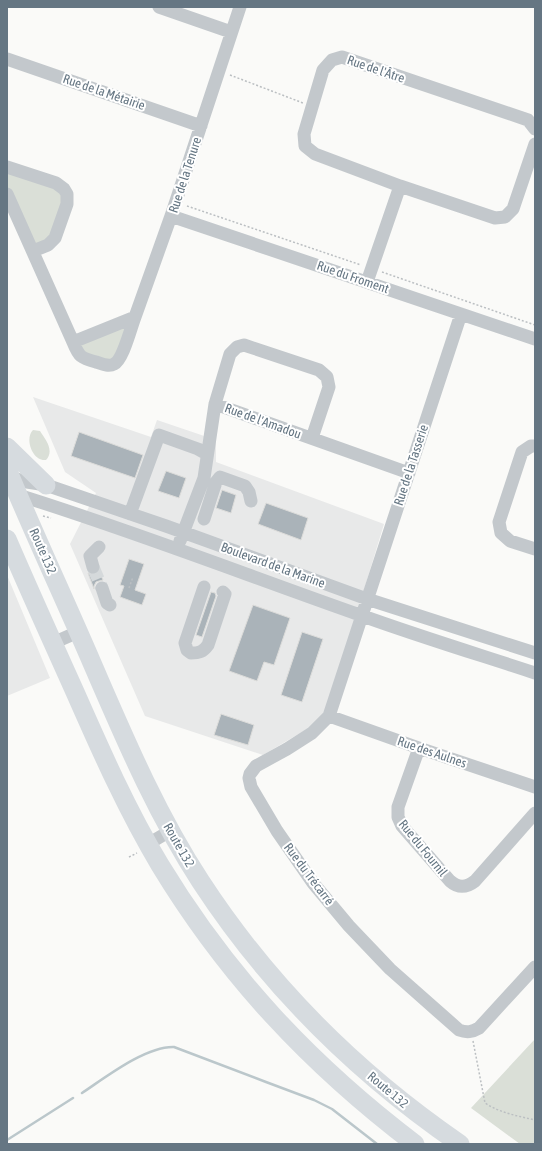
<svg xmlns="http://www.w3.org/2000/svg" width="542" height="1151" font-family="'Asap Condensed',sans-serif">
	<rect width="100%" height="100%" fill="#fafaf8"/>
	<path fill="#e8e9e9" d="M33,397L151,437L157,420L216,440V462L384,524L327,711L312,726L263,755L145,716L70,544L96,493L65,472Z
		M7,575L50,678L7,696Z"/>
	<path fill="#dadfd7" d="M7,167L64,189L55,238L33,251L7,194Z
		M135,317L120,359H85L73,342Z
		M33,430L40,431C45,439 55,450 46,460C33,462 24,439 33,430Z
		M535,1039V1144H520L471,1108Z"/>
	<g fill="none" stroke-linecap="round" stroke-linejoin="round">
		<path stroke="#bbc7cb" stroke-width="2.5" d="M82,1093C106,1077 146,1046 174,1047L266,1082L314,1100L332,1109L377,1144
			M7,1140L73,1098"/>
	</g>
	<path fill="#aab3b9" stroke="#dcdcda" d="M79,432L143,455L135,478L71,456Z
		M166,471L186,478L179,498L158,491Z
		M222,490L236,495L231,513L216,508Z
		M266,503L308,518L301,540L258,524Z
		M129,559L144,564L135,590L146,594L142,605L120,597L124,586L120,585Z
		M99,571L103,580L99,581L96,582L94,586V589L88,573L91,575H95Z
		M211,592L215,593L216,596L202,637L196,635Z
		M253,605L290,618L274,665L264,662L257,681L229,671Z
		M302,632L323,639L302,702L281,695Z
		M221,714L254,725L248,745L214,735Z"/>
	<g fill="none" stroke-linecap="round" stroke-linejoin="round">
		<path stroke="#d5d9db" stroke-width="13" stroke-dasharray="13 6" stroke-linecap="butt" d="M93,567L102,588"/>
		<path stroke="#bbbfc2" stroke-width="1.5" stroke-dasharray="2 2" stroke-linecap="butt" d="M230,75L303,103
			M187,206L361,265
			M382,272L535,325
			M43,516L51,518
			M129,588L133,577
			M129,857L137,853
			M473,1041L485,1103C500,1113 518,1116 535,1120"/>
		<path stroke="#c3c8cc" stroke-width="13" d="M159,7L231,32
			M7,59L201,126
			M535,129L528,120L342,57L332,60L323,70L304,134L305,146L315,154L400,186L495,218L505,217L513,209L535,144
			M7,167L56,183L64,189L67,194V204L55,238L48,245L33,251
			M7,194L73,342
			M171,216L535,339
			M367,282L400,186
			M461,314L329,716L312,733L287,749L256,766L250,774L249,778L251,787L277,831L313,883L349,926L390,969L459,1030C467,1033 472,1032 479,1028L535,967
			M135,317L171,216L240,7
			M135,317C131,327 123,360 114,364C109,367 102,364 96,362C81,358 79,357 73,342Z
			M215,404L409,473
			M535,446H531L522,452L499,522L501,533L510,541L535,549
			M10,477L27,482L46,485L166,526L367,599L535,653
			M18,495C134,531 246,575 360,615C418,636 477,654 535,673
			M130,514L159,435L198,449L207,454
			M204,519L216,482L220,477L245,486L249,492L251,501
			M180,541L204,478L215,404L230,354L237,347L244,345L319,370L327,377L329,387L312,438
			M93,567L90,556L99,547
			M204,587L185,643L187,650L191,653C199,653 203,652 208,645L225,594L223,592
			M102,588L107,603L110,605
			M53,643L78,632
			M329,716L419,748L535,787
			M419,748L398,807V817L402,826L450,881C458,888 466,888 475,881L535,813
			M148,844L170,831"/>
		<path stroke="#d6dbdf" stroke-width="19" d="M7,447L46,485
			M7,469C34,534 64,598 92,663C125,739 156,813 201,882C269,986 358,1074 460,1144
			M7,539C29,590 52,641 75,692C101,751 127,810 160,865C228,977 311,1065 415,1144"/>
	</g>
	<g text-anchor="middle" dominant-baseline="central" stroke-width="4" stroke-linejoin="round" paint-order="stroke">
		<g font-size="13" fill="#657683" stroke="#fff">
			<text transform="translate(376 69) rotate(19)">Rue de l'Âtre</text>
			<text transform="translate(104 92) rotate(19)">Rue de la Métairie</text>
			<text transform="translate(185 175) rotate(-72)">Rue de la Tenure</text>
			<text transform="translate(353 277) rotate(19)">Rue du Froment</text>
			<text transform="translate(263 421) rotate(20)">Rue de l'Amadou</text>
			<text transform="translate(411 465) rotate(-72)">Rue de la Tasserie</text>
			<text transform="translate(43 551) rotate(66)">Route 132</text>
			<text transform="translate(273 565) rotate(20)">Boulevard de la Marine</text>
			<text transform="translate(432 752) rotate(19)">Rue des Aulnes</text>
			<text transform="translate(179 845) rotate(60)">Route 132</text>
			<text transform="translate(423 848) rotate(51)">Rue du Fournil</text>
			<text transform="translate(309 874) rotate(53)">Rue du Trécarré</text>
			<text transform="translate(388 1090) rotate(40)">Route 132</text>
		</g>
	</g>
	<rect width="542" height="1151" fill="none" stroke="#657683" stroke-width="16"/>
</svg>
